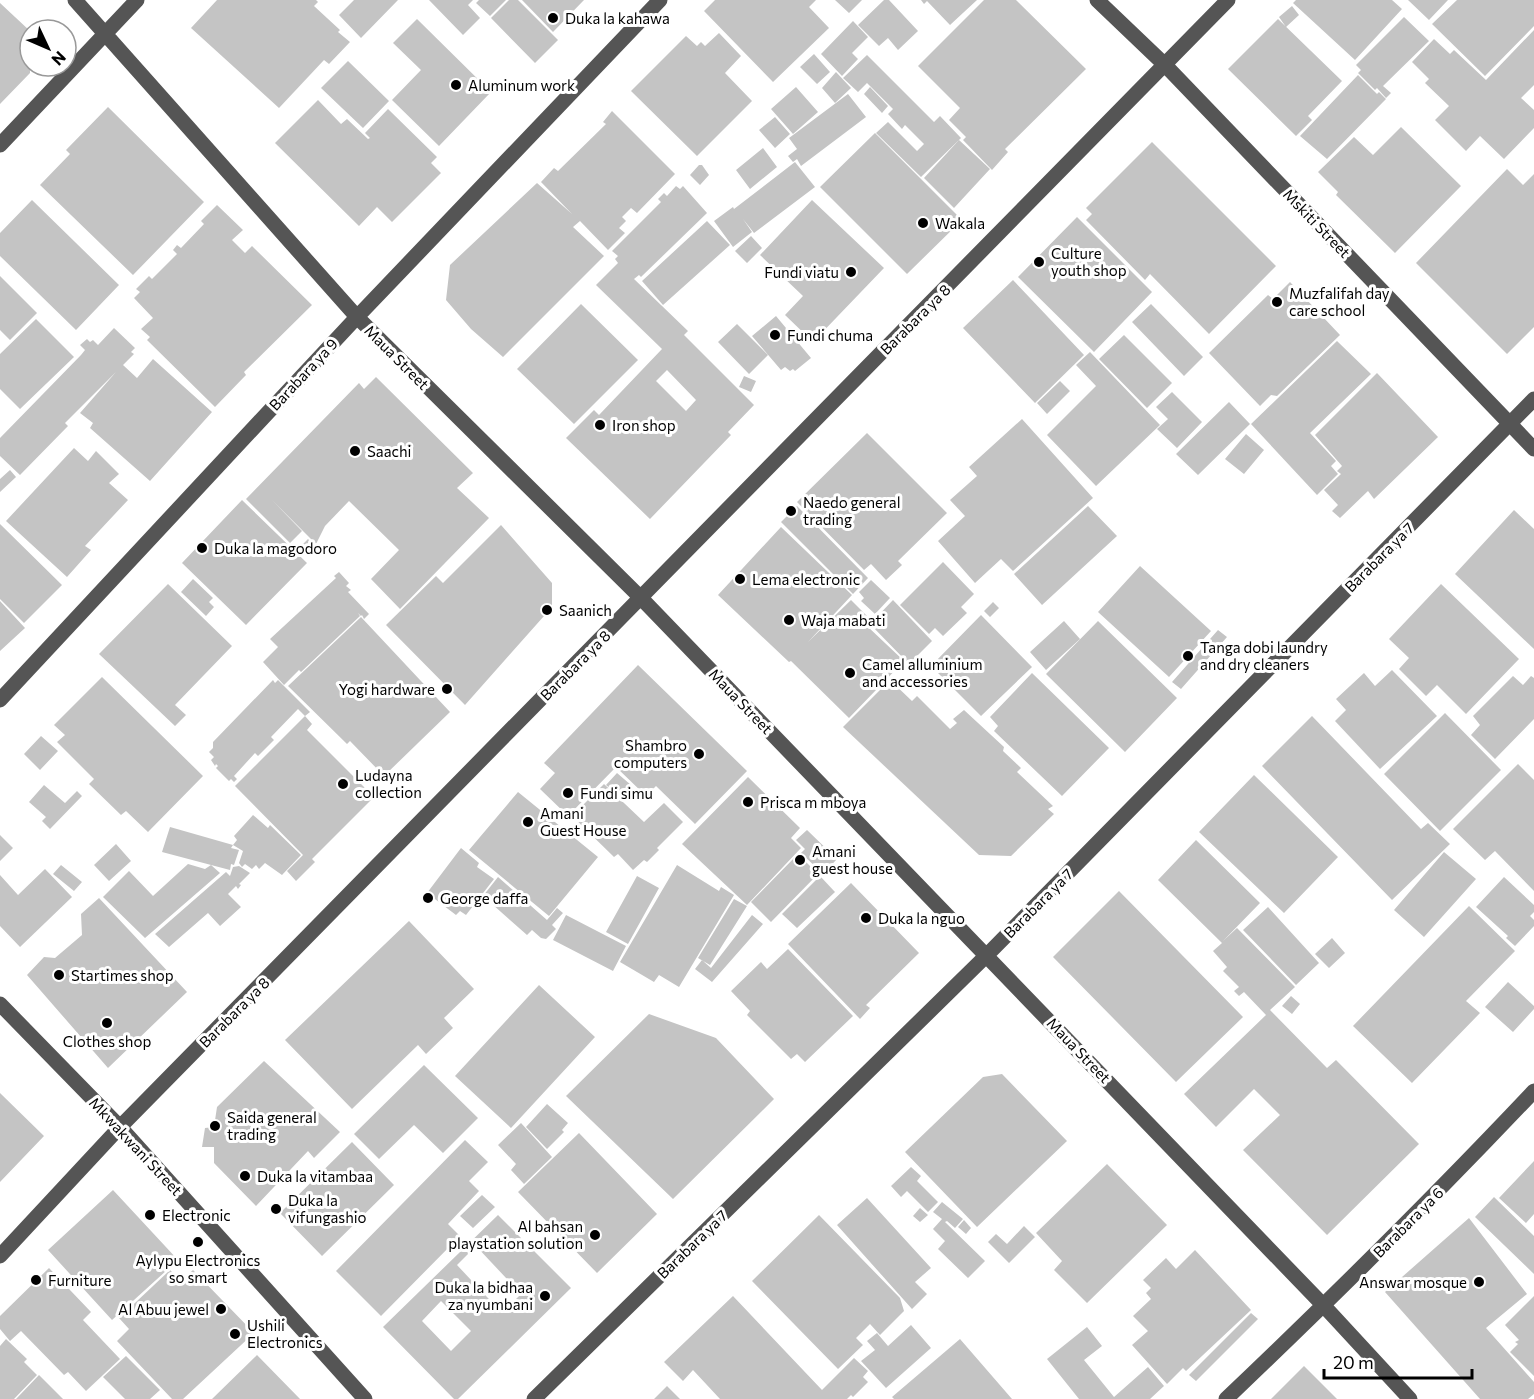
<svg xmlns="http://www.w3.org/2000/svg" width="1534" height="1399" font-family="Commissioner,sans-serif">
	<rect width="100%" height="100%" fill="#fff"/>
	<path fill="#c4c4c4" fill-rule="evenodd" d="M217,0H316L318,2L314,6L340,30L338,32L350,42L329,64L324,60L279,108L191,28Z
		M354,0H398L361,38L339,15Z
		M429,0H473L468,5L480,18L463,35Z
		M479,0H506L490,16L476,3Z
		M509,0H518L558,40L535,63L491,18Z
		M522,0H584L553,32Z
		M715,0H816L809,7L829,28L773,82L704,11Z
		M835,0H862L849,13Z
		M884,0H889L918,31L898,50L888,38L879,46L858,25Z
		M921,0H977L950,25L927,1L924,4Z
		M984,0H1016L1086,69L1005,149L1008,152L992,170L963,140L966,137L949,120L960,108L918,66Z
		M1296,0H1392L1402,9L1355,60L1293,3Z
		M1408,0H1448L1429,20Z
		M1457,0H1534V26L1485,76L1432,24Z
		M0,3L30,31V73L0,104Z
		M1292,6L1299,15L1286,27L1279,17Z
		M1404,17L1429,41L1383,86L1391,93L1386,98L1377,88L1375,90L1358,73L1361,70L1356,65Z
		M417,19L491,92L439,146L392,100L421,70L393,43Z
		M1278,19L1342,81L1308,116L1312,120L1296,136L1228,69Z
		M853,21L868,37L852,53L858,59L842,76L821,54Z
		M1534,30V85L1521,98L1534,110V128L1504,159L1480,136L1466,151L1435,120L1449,106L1425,83L1429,79L1412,62L1434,39L1450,54L1454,50L1486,80Z
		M719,33L741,56L725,73L752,101L697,156L631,91L686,36L697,46L701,42L705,46Z
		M814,54L830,72L817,84L800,67Z
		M867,55L934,122L940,116L961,138L921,177L876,133L888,122L917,151L924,144L905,125L902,129L888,114L893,109L867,83L858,92L843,78Z
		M348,61L389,101L363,128L321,88Z
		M836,72L851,88L835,103L822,88Z
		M1358,75L1377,94L1379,92L1386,99L1327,159L1300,136Z
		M796,87L818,112L793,134L771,109Z
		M870,87L888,106L882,113L864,94Z
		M848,94L866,117L801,166L797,159L793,162L788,156L797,149L789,138Z
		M318,100L341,124L347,119L368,139L370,138L365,133L388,109L437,157L431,163L441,173L392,222L377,207L359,226L275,143Z
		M108,107L204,202L133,275L40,185L70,154L66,150Z
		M612,111L675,174L637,213L631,208L622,217L626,221L619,228L625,233L608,250L580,221L573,227L604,256L503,357L471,329L446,300L450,265L537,183L572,214L541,182L554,168L558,171L606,124L603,122Z
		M775,117L790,134L775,148L759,130Z
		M1401,127L1461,186L1395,253L1336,195L1338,192L1318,172L1354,137L1373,155Z
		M875,133L962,220L907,274L820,187Z
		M959,140L990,169L954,208L924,178Z
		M1152,142L1276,266L1209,334L1150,274L1145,280L1086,220L1092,214L1086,208Z
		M763,148L777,167L750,189L736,170Z
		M795,162L815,187L754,233L743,219L752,232L733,247L714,221L733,207L734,209Z
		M699,165H702L709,175L700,185L690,175Z
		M1507,169L1523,185L1534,174V327L1507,354L1416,263Z
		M676,186L680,189L683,186L707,213L641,277L639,275L634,279L688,331L684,335L754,405L728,432L731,435L650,519L566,438L594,410L599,415L662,349L596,285L618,263L615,259L618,256L612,251L661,202L658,199L664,193L667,196ZM667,370L696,400L686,411L656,381Z
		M32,200L119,285L76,330L0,256V233Z
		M812,200L884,268L813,342L785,315L803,296L760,255Z
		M217,205L243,230L232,240L245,253L252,246L312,305L244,372L246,375L215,407L147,340L150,337L141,329L153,318L134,298L140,292L136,289L149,276L152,279L177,254L173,250L177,245L181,248L204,224L201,221Z
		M1077,217L1152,292L1094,352L1018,277Z
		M707,221L730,245L663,305L642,281Z
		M751,236L762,248L747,263L735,251Z
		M0,276L37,313L10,340L0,330Z
		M1013,280L1084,355L1035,403L963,328Z
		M1290,282L1340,335L1277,396L1271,395L1260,406L1209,353L1268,295L1273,299Z
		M581,304L638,360L574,424L517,369Z
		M1151,304L1203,357L1184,376L1132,322Z
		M776,316L811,358L795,371L793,369L790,371L785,367L781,370L752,336Z
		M36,319L74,357L20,409L0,389V354Z
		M737,324L768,355L749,374L718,342Z
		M114,328L135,348L131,352L134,354L123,365L137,378L153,359L212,412L150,481L90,428L93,423L80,413L116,372L65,423L68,426L20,475L0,456V438L81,355L85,350L80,345L87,339L90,342L93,340L98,345Z
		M1124,335L1172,383L1147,408L1099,359Z
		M1337,341L1371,374L1310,433L1336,461L1331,466L1338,474L1317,495L1251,424Z
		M1090,352L1160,425L1096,486L1047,435L1096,386L1076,365Z
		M1377,373L1438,437L1374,499L1368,491L1340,518L1332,511L1338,505L1324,490L1341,474L1337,471L1342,466L1315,435Z
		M744,376L756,381L751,392L739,387Z
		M376,377L473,473L457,488L489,518L400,609L371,579L399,550L349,501L325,526L316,544L271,499L302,531L290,543L246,499L359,383L364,389Z
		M1060,381L1070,391L1047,414L1037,403Z
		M1172,392L1202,422L1177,448L1157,429L1168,419L1156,407Z
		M1229,402L1250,424L1198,475L1176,454Z
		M1022,419L1093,498L1013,571L1001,559L975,583L938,541L965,516L950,500L977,476L969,467Z
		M867,433L947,513L898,561L902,565L886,580L871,564L864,570L797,502Z
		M1246,434L1264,450L1244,474L1225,459Z
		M74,448L88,461L96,451L119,474L109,483L128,500L85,546L91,550L67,577L6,521Z
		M10,470L16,477L0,492V479Z
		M242,500L307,563L246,625L182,563Z
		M797,506L868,578L853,594L781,522Z
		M1088,506L1117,536L1042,605L1014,574Z
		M1514,510L1534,529V649L1455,574Z
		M0,524L62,585L24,623L0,599Z
		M501,525L552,583V607L465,705L386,625L436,576L443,583Z
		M781,527L852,595L808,642L851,600L871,620L866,625L904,661L849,718L791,661L789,662L718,595Z
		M308,539L315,547L306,556L299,548Z
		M943,562L974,594L961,607L967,613L943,636L935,628L929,634L900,605Z
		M1140,566L1211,631L1169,677L1098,612Z
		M339,572L349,583L346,586L351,590L348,592L369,614L364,619L362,615L361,616L358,613L360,616L301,672L299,670L284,685L263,662L278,647L270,639L336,578L334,576Z
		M193,579L213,598L209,602L214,607L206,616L181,592Z
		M871,580L890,598L875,614L861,601L864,598L859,592Z
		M168,584L232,646L175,705L186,715L175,726L99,654Z
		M1441,584L1519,659L1466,714L1437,685L1426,696L1399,669L1409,658L1389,639Z
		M893,600L932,641L909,664L870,624Z
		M0,601L25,628L0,651Z
		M993,602L999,608L990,617L984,611Z
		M981,615L1032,667L981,716L931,666Z
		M361,617L450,712L384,776L350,741L347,744L288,686Z
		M1064,621L1080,639L1046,670L1030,652Z
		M1098,621L1177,698L1125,752L1046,674Z
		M1218,630L1227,637L1181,689L1172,682Z
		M638,665L747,771L695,824L656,786L646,796L616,767L568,816L540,789L555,773L544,763Z
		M1392,670L1437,716L1380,769L1335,721L1346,710L1336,699L1364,673L1375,686Z
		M1032,673L1109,748L1062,796L994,731L998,726L990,717Z
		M1513,676L1523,685L1531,676L1534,678V719L1495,759L1471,735L1480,725L1473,716Z
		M102,677L203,776L148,832L126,811L121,815L89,784L94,779L57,742L65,735L54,725Z
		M273,680L275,683L278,680L310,712L305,716L298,709L271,737L274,740L258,756L255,753L234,776L237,779L234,782L231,779L229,781L216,768L218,766L216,764L215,766L211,760L214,757L209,752L213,748V742Z
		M890,680L912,701L917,696L950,729L957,723L953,719L964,710L1004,747L1003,751L1021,768L1017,772L1053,806L1048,809L1054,814L1011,856L979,855L843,727Z
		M1445,713L1501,770L1440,831L1384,774Z
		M305,716L312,724L307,730L374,797L312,859L315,862L296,881L287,871L303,855L235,786Z
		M1312,716L1421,829L1428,823L1450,844L1392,900L1262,766Z
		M41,736L58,751L40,770L24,754Z
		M1518,764L1534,780V891L1495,851L1485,860L1453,829Z
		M617,773L631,785L620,797L606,785Z
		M1254,775L1338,857L1284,913L1199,832Z
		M748,777L800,828L791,838L801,848L747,905L682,844Z
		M604,784L644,822L664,803L683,822L657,848L659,850L647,862L644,860L633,870L618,854L614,857L572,816Z
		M44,785L65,803L77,791L82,796L50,829L42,821L46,817L29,802Z
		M518,792L598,857L549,916L469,850Z
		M253,815L268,828L270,825L301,855L282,875L265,863L259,869L256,865L252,869L245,864L242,867L239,863L243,851L233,845L237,840L234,836Z
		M170,827L233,845L231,848L239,850L234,865L231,864L230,870L162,852Z
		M807,830L837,859L823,874L801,853L805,849L796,840Z
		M0,835L13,848L0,861Z
		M1196,840L1260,903L1223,941L1237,928L1295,987L1270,1010L1327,1068L1336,1060L1419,1144L1327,1235L1243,1150L1280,1115L1254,1089L1216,1127L1184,1094L1266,1015L1244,992L1239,996L1234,991L1239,987L1223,971L1227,967L1213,951L1222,943L1158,880Z
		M116,844L131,861L109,881L94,865Z
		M461,848L479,863L477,867L494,879L466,915L460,911L456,915L427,893Z
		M1444,852L1476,879L1424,937L1394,910Z
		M798,854L818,874L771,922L751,902Z
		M188,864L205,869L211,865L220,873L145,938L103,897L129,871L153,896Z
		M61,865L82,882L74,891L53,874Z
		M677,865L719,891L721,887L734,895L679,987L659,975L654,982L620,962Z
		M239,866L250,873L239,884L241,885L238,889L236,886L228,894L241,907L220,926L208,913L169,947L155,934L226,872L230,876L233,867Z
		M45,869L72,897L20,947L0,926V875L18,895Z
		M637,876L659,888L628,944L606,932Z
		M820,876L835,892L797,928L782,914Z
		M498,877L547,920L557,908L563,913L552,925L556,929L546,939L541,938L532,930L527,935L483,896Z
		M1504,877L1534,905V912L1530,916L1534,920V926L1515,946L1506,938L1508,936L1476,907Z
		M851,883L919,953L866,1005L870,1008L860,1019L788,944Z
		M1119,891L1243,1017L1176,1082L1053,957Z
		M99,898L187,992L108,1068L27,975L44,957L55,958L82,935L81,914Z
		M734,899L747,906L710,965L698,958Z
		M1469,906L1515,951L1466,1001L1480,1013L1412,1083L1353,1026Z
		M1268,907L1319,963L1296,985L1243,930Z
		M566,915L626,946L613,971L553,940Z
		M752,915L763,924L712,982L695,969L702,960L711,968Z
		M409,921L474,989L444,1018L453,1028L426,1054L418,1045L352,1109L285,1040Z
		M1332,938L1345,953L1329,968L1315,954Z
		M788,949L853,1016L805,1062L797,1054L791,1059L747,1015L750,1011L731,991L761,962L767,969Z
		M1508,982L1534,1006V1009L1513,1032L1485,1007Z
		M539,985L595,1037L511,1128L455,1076Z
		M1291,996L1300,1004L1292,1014L1282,1006Z
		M649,1014L716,1038L774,1099L673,1199L566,1096Z
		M264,1061L340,1132L314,1158L308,1151L256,1206L214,1163V1147H202L205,1128L214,1127L217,1107Z
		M424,1065L478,1118L443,1153L414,1125L379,1159L354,1134Z
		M1002,1074L1067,1141L977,1227L905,1152L983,1077Z
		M0,1093L44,1136L0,1182Z
		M547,1104L568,1123L562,1130L564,1132L547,1149L526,1127Z
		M521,1123L552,1157L524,1184L511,1170L516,1164L498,1145Z
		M579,1133L657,1214L597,1273L518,1192Z
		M465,1140L488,1162L469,1181L479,1191L448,1224L460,1236L381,1316L336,1271Z
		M352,1142L394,1185L322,1256L280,1213Z
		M1534,1161V1214L1526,1223L1499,1198Z
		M1107,1164L1167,1225L1087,1303L1054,1270L1062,1261L1036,1233Z
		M911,1167L921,1176L917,1181L938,1202L928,1212L907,1191L901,1197L891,1186Z
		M113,1190L178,1260L112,1320L48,1250Z
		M482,1195L495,1207L473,1228L460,1216Z
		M1494,1197L1534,1236V1274L1475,1217Z
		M867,1198L931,1268L915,1282L927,1294L912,1309L837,1225Z
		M942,1202L963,1219L955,1228L947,1221L945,1222L985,1261L968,1278L938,1249L945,1241L933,1229L942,1219L933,1212Z
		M920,1208L928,1215L920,1222L913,1216Z
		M498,1215L571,1288L458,1399H454L383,1327ZM476,1246L521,1294L502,1313L457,1265ZM441,1301L471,1331L451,1351L422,1321Z
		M819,1215L900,1298L904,1311L880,1335L870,1324L856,1338L863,1345L838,1369L752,1281Z
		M1469,1218L1527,1294L1486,1328L1534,1382V1394L1528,1399H1480L1385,1292Z
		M964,1220L971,1228L966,1234L958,1227Z
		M1024,1226L1035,1237L1009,1263L988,1242L996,1234L1007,1244Z
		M1195,1250L1251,1310L1186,1371L1183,1368L1167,1384L1132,1345L1148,1331L1133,1316L1151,1299L1146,1293L1151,1288L1143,1280L1166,1258L1176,1269Z
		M49,1268L91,1312L83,1320L120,1359L86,1391L68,1372L64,1375L21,1331L10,1341L0,1329V1316Z
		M170,1270L181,1281L193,1270L254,1333L183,1399H172L117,1341L129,1329L119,1318Z
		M733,1296L822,1390L854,1358L868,1371L863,1377L868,1382L853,1397L851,1395L847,1399H720L693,1370L683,1381L664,1362Z
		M1534,1296V1376L1510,1352L1518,1344L1515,1342L1519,1340L1505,1325Z
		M1251,1313L1258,1319L1196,1381L1189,1375Z
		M911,1325L931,1348L886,1388L861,1361L875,1350L867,1341L877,1333L888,1346Z
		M1087,1327L1102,1346L1084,1360L1114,1397L1148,1367L1164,1386L1150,1399H1079L1047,1359Z
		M6,1339L27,1359L24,1362L37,1375L14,1399H0V1346Z
		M960,1339L1012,1399H894L892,1397Z
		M257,1355L300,1399H212Z
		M126,1356L160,1390L150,1399H125L103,1377Z
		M1304,1366L1337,1399H1271Z
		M39,1375L63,1399H16Z
		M667,1386L680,1399H654Z"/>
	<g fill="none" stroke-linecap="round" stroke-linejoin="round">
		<path stroke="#555" stroke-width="15" d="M75,0L357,317L641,598L1324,1306L1410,1399
			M1097,0L1165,65L1534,449
			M0,145L137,0
			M0,700L357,317L660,0
			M0,1004L120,1127L365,1399
			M0,1256L120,1127L1228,0
			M534,1399L987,955L1534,399
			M1226,1399C1331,1299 1434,1197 1534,1091"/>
	</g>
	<g fill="#000" stroke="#fff" stroke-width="2">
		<circle cx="553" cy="18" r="6"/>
		<circle cx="456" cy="85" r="6"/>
		<circle cx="923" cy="223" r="6"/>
		<circle cx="1039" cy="262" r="6"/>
		<circle cx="851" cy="272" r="6"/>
		<circle cx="1277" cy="302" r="6"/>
		<circle cx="775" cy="335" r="6"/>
		<circle cx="600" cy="425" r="6"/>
		<circle cx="355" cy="451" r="6"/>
		<circle cx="791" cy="511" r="6"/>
		<circle cx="202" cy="548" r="6"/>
		<circle cx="740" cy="579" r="6"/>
		<circle cx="547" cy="610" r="6"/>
		<circle cx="789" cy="620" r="6"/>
		<circle cx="1188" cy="656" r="6"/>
		<circle cx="850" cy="673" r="6"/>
		<circle cx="447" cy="689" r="6"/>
		<circle cx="699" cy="754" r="6"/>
		<circle cx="343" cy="784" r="6"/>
		<circle cx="568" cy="793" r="6"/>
		<circle cx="748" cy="802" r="6"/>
		<circle cx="528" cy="822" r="6"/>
		<circle cx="800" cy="860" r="6"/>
		<circle cx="428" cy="898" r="6"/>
		<circle cx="866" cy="918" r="6"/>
		<circle cx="59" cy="975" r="6"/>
		<circle cx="107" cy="1023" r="6"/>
		<circle cx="215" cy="1126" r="6"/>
		<circle cx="245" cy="1176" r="6"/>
		<circle cx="276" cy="1209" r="6"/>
		<circle cx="150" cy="1215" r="6"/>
		<circle cx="595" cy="1235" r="6"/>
		<circle cx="198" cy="1242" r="6"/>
		<circle cx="36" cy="1280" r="6"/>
		<circle cx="1479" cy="1282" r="6"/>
		<circle cx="545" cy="1296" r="6"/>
		<circle cx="221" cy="1309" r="6"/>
		<circle cx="235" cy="1334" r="6"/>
	</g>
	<g text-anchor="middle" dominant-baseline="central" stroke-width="6" stroke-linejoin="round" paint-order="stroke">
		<g font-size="15" fill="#000" stroke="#fff" text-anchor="start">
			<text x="565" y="18">Duka la kahawa</text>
			<text x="468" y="85">Aluminum work</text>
			<text x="935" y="223">Wakala</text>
			<text x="1051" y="253">Culture<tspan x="1051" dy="17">youth shop</tspan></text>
			<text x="839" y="272" text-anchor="end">Fundi viatu</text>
			<text x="1289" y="293">Muzfalifah day<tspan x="1289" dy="17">care school</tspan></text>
			<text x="787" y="335">Fundi chuma</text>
			<text x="612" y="425">Iron shop</text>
			<text x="367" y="451">Saachi</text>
			<text x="803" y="502">Naedo general<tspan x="803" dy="17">trading</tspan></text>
			<text x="214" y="548">Duka la magodoro</text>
			<text x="752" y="579">Lema electronic</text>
			<text x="559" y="610">Saanich</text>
			<text x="801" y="620">Waja mabati</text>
			<text x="1200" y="647">Tanga dobi laundry<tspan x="1200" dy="17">and dry cleaners</tspan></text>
			<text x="862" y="664">Camel alluminium<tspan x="862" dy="17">and accessories</tspan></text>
			<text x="435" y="689" text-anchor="end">Yogi hardware</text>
			<text x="687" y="745" text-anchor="end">Shambro<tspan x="687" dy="17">computers</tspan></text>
			<text x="355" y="775">Ludayna<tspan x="355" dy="17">collection</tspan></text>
			<text x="580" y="793">Fundi simu</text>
			<text x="760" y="802">Prisca m mboya</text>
			<text x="540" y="813">Amani<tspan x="540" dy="17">Guest House</tspan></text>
			<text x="812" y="851">Amani<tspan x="812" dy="17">guest house</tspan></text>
			<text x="440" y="898">George daffa</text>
			<text x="878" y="918">Duka la nguo</text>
			<text x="71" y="975">Startimes shop</text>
			<text x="107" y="1041" text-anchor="middle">Clothes shop</text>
			<text x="227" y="1117">Saida general<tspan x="227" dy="17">trading</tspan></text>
			<text x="257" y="1176">Duka la vitambaa</text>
			<text x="288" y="1200">Duka la<tspan x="288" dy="17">vifungashio</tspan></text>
			<text x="162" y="1215">Electronic</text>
			<text x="583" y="1226" text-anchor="end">Al bahsan<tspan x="583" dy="17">playstation solution</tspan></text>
			<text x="198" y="1260" text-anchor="middle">Aylypu Electronics<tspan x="198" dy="17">so smart</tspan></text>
			<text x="48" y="1280">Furniture</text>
			<text x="1467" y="1282" text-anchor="end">Answar mosque</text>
			<text x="533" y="1287" text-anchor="end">Duka la bidhaa<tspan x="533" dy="17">za nyumbani</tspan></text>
			<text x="209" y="1309" text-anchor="end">Al Abuu jewel</text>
			<text x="247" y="1325">Ushili<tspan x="247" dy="17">Electronics</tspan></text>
		</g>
		<g font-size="15" fill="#000" stroke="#fff">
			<text transform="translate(1317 223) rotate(46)">Mskiti Street</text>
			<text transform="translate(915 319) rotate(-45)">Barabara ya 8</text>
			<text transform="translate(397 357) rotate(45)">Maua Street</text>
			<text transform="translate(303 374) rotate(-47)">Barabara ya 9</text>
			<text transform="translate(1379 557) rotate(-45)">Barabara ya 7</text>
			<text transform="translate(575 665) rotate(-45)">Barabara ya 8</text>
			<text transform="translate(741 701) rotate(46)">Maua Street</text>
			<text transform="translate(1038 903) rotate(-45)">Barabara ya 7</text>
			<text transform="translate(234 1012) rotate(-45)">Barabara ya 8</text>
			<text transform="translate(1079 1050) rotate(46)">Maua Street</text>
			<text transform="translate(136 1146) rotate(47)">Mkwakwani Street</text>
			<text transform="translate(1408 1222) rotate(-45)">Barabara ya 6</text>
			<text transform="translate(692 1244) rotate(-44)">Barabara ya 7</text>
		</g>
	</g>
	<g transform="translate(48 48) rotate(134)"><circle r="28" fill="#ffffff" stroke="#999999" stroke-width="1.5"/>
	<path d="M0-4.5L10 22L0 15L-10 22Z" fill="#000000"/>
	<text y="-9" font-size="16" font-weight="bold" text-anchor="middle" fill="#000000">N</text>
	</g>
	<path d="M1324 1369v9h148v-9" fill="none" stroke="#000000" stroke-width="3"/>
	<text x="1333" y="1369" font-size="18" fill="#000000" stroke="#ffffff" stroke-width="4.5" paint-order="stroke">20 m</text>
</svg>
